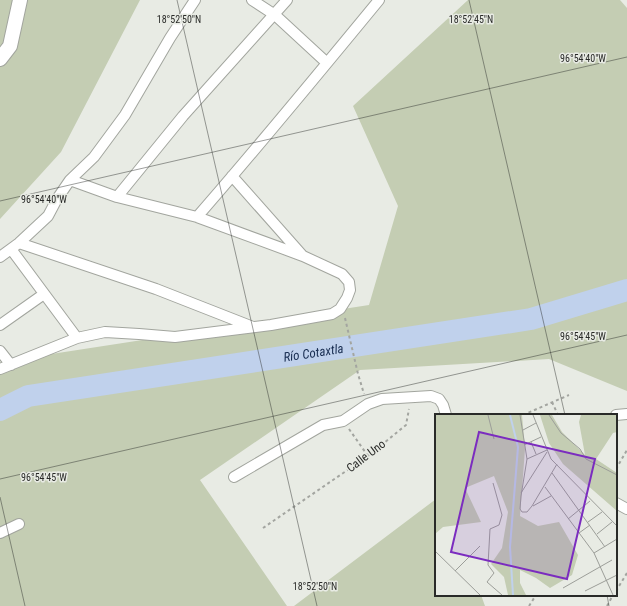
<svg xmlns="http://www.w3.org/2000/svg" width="627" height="606" font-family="'Roboto Condensed',sans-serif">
	<rect width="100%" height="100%" fill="#e8ebe4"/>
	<path fill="#c4cdb3" d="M0,0H140L61,152L0,219Z
		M468,0H620L627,8V391L549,359L360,370L200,480L287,606H0V367L32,357L369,305L398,206L353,106Z
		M436,499V595H481L485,606H294Z"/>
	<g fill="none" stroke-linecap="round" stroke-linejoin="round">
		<path stroke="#c0d1ec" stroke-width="22" id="s1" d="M0,410L28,396L531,319L627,290"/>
		<defs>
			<path id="street" d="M252,0L275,15L327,63
				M232,176L302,255
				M117,197L183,116L287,0
				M197,217C259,146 319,73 379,0
				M19,243L156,289L253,327
				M11,249L77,338
				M0,257L19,243L48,216L57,199L70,180L94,157L125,115L170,38L195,0
				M0,325L44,294
				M0,351L11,365
				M0,369L77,338L105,332L139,334L175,337L271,325L332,314L340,309L347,298L350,290L349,282L342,274L303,256L197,217L117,197L70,180
				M616,415L627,414
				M234,477L323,425L343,421L368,404L382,399L431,396L439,399L443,405L446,415
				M616,503L627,509
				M0,533L19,524"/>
			<path id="secondary" d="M0,59L10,46L20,0"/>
		</defs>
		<use href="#street" stroke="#a2a59e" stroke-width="12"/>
		<use href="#secondary" stroke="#a2a59e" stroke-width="16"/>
		<path stroke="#a3a5a0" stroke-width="2" stroke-dasharray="3 3" stroke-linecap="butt" d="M345,318L358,374L364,394
			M552,402L558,415
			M523,415L569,395
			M349,429L368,456
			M616,469L627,450
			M263,528L368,456L406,425L409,409
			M616,591L627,573
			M529,606L536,595
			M607,606L613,595"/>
		<use href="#street" stroke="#fff" stroke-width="10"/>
		<use href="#secondary" stroke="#fff" stroke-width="14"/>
	</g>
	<path fill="none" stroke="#292a28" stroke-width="1" stroke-opacity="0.45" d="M177,0L317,606M469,0L565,415M0,201L627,57M0,479L627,335M0,497L25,606M607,595L609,606"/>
	<g text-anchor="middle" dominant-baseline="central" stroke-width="3" stroke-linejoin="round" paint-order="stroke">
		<g font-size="12" fill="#292a28" stroke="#e8ebe4">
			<text transform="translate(366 456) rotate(-37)">Calle Uno</text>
		</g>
		<g font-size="13" font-style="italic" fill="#162b4f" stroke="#e8ebe4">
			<text stroke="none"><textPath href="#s1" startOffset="320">Río Cotaxtla</textPath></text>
		</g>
	</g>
	<g transform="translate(435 414)">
		<rect width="182" height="182" fill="#e8ebe4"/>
		<path d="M0,1H87L90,35L85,102L103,112L124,108L143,141L137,161L115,174L101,164L85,156V169L91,181H73L69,163L56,150L67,134L73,98L59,62L30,74L46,108L8,113L0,120ZM105,1H117L127,18L150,41L144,8L146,1H182V18L178,19L161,45L182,59V97L128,50L114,29Z" fill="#c4cdb3"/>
		<path fill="none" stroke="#c0d1ec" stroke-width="2" d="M75,1L83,33L75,133L78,181"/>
		<path fill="none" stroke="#9c9e99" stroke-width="1" d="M53,1L59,25M85,1L92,45L86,82L85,95L87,98H92L97,92L122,50M98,1L116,45L182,112M114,1L126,19L145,35L151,45L182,61M88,16L101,9M96,28L101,40M89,31L106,23M92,45L112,36M117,59L170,133M58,69L67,101L64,111L55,115L53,151L59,159L52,168L67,181M110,73L159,139L178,181M86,79L112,38M98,92L116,82M133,105L155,87M153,108L167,98M144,119L155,111M162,120L177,108M0,137L45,181M159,139L182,125M20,157L45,132M128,174L177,146M150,177L182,161"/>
		<path fill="#7b2cbf" fill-opacity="0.15" stroke="#7b2cbf" stroke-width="2" d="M44,18L160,45L132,165L16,138Z"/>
		<rect width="182" height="182" fill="none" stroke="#292a28" stroke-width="2"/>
	</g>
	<g font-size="10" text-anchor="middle" fill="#292a28" stroke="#e8ebe4" stroke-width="3" stroke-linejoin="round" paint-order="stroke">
		<text x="179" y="23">18°52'50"N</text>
		<text x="471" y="23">18°52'45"N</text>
		<text x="583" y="62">96°54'40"W</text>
		<text x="44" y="203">96°54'40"W</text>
		<text x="583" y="340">96°54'45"W</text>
		<text x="44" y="481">96°54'45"W</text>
		<text x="315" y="590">18°52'50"N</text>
	</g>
</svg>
